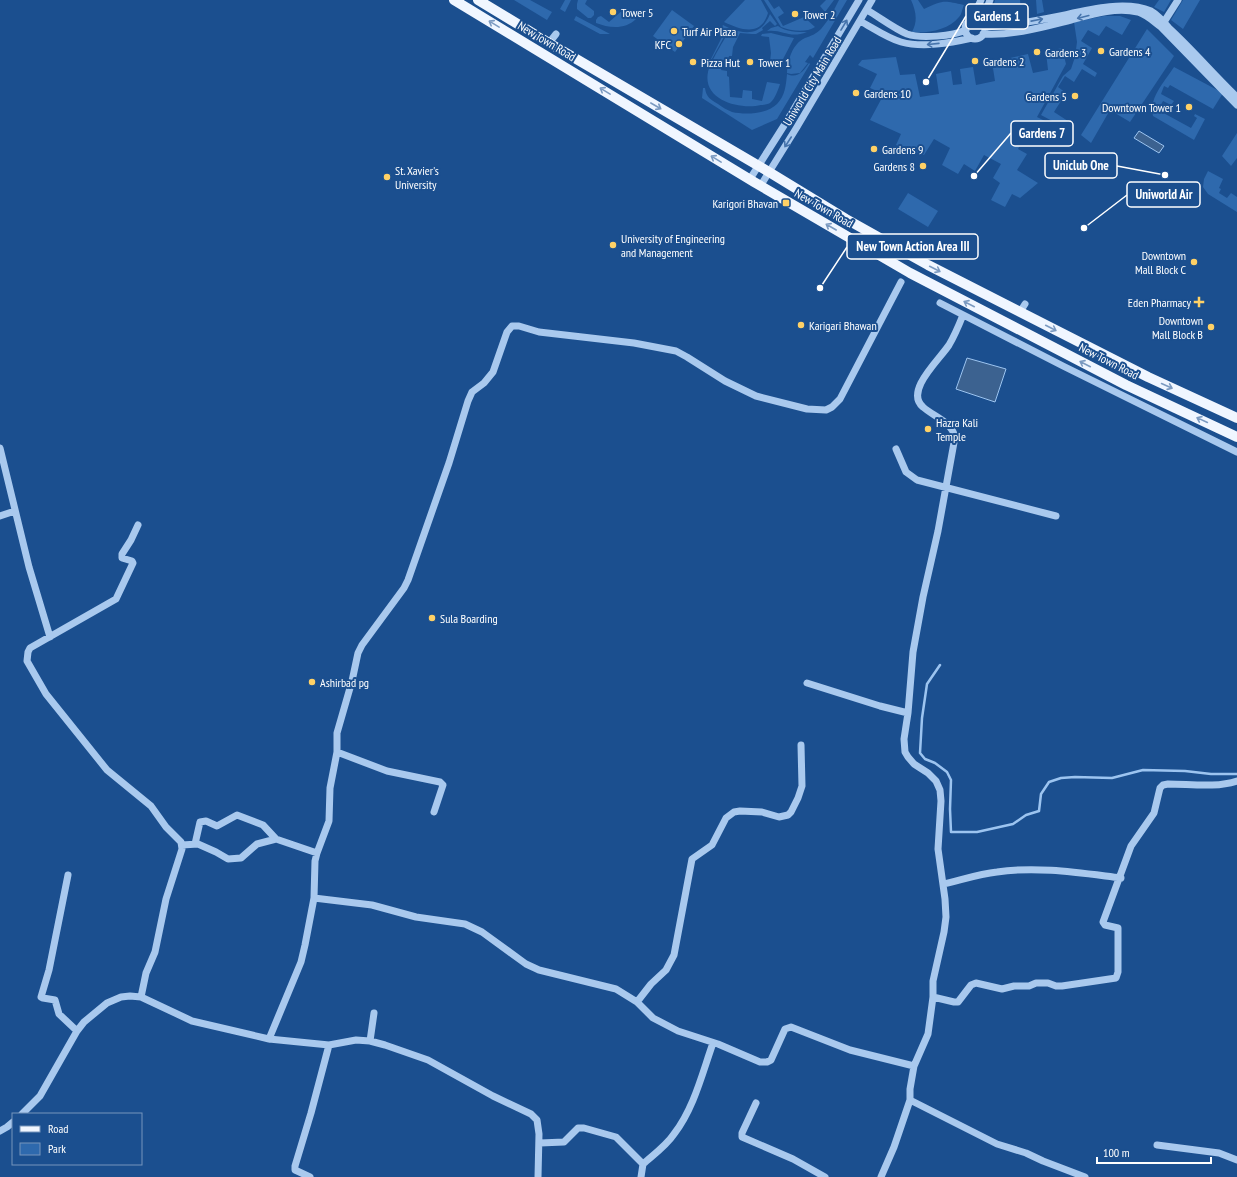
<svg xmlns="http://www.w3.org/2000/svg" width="1237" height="1177" font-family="'PT Sans Narrow',sans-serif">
	<rect width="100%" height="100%" fill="#1b4f8f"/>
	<path fill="#2e69ad" d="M514,0H530L552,12L547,20Z
		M565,0H571L565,12L560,9Z
		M578,0H587L585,4L594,11V15L591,18H588L577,9V4Z
		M745,0H761L768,13C761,37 741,30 724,22Z
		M764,0H768L774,9L779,6L784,13L778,17L783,26L804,17L815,27C806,33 791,31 781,27Z
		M826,0H834L825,12L820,6Z
		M839,0H847L813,58L810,55L805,62L808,63L800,73L791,74L787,73C788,60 792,44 805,38C811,36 816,34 821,29C828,21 834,10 839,0Z
		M911,0H918L924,9C943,0 943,0 964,5C962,9 962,14 959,17C949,30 926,34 912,32C918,21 916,11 911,0Z
		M995,0H1020L1021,10L991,14Z
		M1036,0H1042L1044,12L1037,14Z
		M1159,0H1171L1164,12L1154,7Z
		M1183,0H1200L1183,29L1171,20Z
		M624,9L636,19C625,30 609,28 596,23V20L598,17L601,16L609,22Z
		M672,10L694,26L675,52L653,36Z
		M770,14L777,24L775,26L770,21L762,28L763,30L756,34H752L740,33L733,47L732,56H729L728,60H723L721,70L727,71V76L729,77L730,97L742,98L743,90L752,91V99L762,101L767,82L780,84C778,90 775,99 770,103C768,104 764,105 761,105C741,110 702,101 708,72C710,62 725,39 730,29C749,35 762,34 770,14Z
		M576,16L610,34H600L574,20Z
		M1104,16H1120L1131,20L1122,35L1106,26L1099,36L1088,30L1081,41L1092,48L1083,64L1097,73L1095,77L1082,69L1074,82L1065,76L1058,87L1066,93L1054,112L1071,123L1067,129L1041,115L1063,76L1071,69L1075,57L1077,42L1074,22Z
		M723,25L729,28L708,66L707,67L722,37L718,34Z
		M778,26C786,32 797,32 807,32C789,39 783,29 767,31L771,28Z
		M1147,29L1174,56L1130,122L1110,110L1091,143L1081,135Z
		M771,33L783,36L794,38L781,63L770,62L771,53L769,37L761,36L762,34Z
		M1062,48L1066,64L1037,117L1063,130L1060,137L1044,127L1035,142L1025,136L1018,149L1027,154L1017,170L1038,183L1020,198L1012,194L1005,207L991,200L1000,183L993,178L1001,164L984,155L975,171L964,164L958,174L942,165L950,148L934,139L924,155L896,145L901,134L870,120L884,94L870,88L877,74L858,65L862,60L896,57L900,75L915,74L920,97L939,94L936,74L951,71L953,85L962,84L960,69L973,67L976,85L995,81L992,62L1028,54L1033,73L1048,70L1046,52Z
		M809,63L810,64L777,119L752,130L702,98L703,88H705C706,97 711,100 718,104C722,107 727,110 732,112C746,115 767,114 777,104C785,96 786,85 787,74C797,79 804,71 809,63Z
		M1174,67L1223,93L1213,109L1170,85L1168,88L1164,86L1161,94L1174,101L1171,105L1163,101L1158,110L1191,128L1197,118L1194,116L1195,114L1205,119L1194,140L1153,116C1148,99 1165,81 1174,67Z
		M1237,133V158L1231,166L1222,156Z
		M1208,171L1223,179L1219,188L1221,189L1219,193L1227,198L1231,193L1237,197V212L1208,194L1203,187L1204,179Z
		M908,193L938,211L928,227L898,209Z"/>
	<path fill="#3c6290" stroke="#9cc4f0" d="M1139,131L1164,146L1159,153L1134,138Z
		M967,358L1006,369L995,402L956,389Z"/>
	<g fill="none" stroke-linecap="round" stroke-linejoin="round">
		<path stroke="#9cc4f0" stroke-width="2.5" d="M940,665L927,684L922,718L920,753L925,759L935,763L947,772L951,780L950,809L951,832H977L1013,824L1026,815L1039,811L1041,794L1049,782L1061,778L1075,777L1112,778L1143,770L1185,771L1211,774H1237"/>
		<path stroke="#a9c9ee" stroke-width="7" d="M867,10C879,17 895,29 907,34C921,39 953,36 966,30
			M972,19L981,0
			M965 29a10 10 0 1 1 20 0a10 10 0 1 1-20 0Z
			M860,21C873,28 887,38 901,42C923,48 950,43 972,38
			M982,21L990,0
			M1164,22L1178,0
			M985,27C1010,26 1035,21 1060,16C1087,10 1125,0 1151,11C1158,15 1164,22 1169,28C1193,50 1214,75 1237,97
			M983,34C1012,36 1043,27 1071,20C1093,14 1115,7 1138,12C1147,15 1153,21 1161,27L1237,105
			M549,43L556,34
			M750,179L785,124L859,0
			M761,185L797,127L872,0
			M940,303L1063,366L1237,452
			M1020,312L1025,304
			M0,448L29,567L50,637
			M896,449L906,472L917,480L1056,516
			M0,516L15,511
			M138,525L131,540L122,554V558L132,561L133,563L116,599L30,648L28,652L27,661L46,694L107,770L151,806L166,827L181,842L182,849L166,899L155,952L146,973L141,997
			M807,683L880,706L908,713
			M337,752L387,771L440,782L443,785L434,812
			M195,844L200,822L206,821L217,826L237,815L263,825L276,839
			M182,845L198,844L216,852L228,859L241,858L257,844L276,839L317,853
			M68,875L49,970L41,997L43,998L55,1000L59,1014L77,1031
			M943,884C961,880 979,874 997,872C1038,866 1080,873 1121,878
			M314,898L372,905L416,917L465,924L482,932L526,964L539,970L616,989L637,1002L653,1018L678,1031L718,1044L760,1062H767L771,1060L785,1029L791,1027L850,1050L914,1066
			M933,997L954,1002H958L971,985L976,983L1002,989L1014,986H1029L1036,983H1048L1056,986H1062L1116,978L1118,972V928L1105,925L1103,922L1131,846L1154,813L1160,788L1163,785L1168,784C1190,784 1216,788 1237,781
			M637,1002L651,984L666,970L674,955L692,859L712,845L726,818L734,812L740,811L762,812L779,817L788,815L791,812L798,798L802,786L801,745
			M269,1039L301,962L305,945L314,898L315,861L317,853L329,821L330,788L337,752V733L352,681L358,653L362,645L404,588L408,580L449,463L468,401L472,392L484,383L493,372L507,332L512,326H519L539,332L634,343L676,351L687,357L725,381L756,396L807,409L826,410L832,407L840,399L901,282
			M370,1041L374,1013
			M910,1100L997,1144L1026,1153L1043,1161L1085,1177
			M756,1103L742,1133V1137L793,1159L825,1177
			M22,1114L40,1096L77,1031L84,1022L107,1003L121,997L130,996L141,997L192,1021L269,1039L329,1045L356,1040L370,1041L385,1045L428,1060L493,1096L531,1114L537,1120L539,1134L538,1177
			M0,1131L7,1127L13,1122
			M540,1143L564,1142L578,1128H584L616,1137L643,1164L641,1177
			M1157,1145L1219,1153L1237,1160
			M643,1164C653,1155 666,1146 674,1134C694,1108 702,1074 713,1043
			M310,1177L295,1170V1166L311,1113L329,1045
			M881,1177L894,1147L910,1100V1089L914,1066L928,1034L933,997V981L944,932L946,917L945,899L938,849L941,801L940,790L936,781L928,773L914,764L908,757L905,752L904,739L908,713L913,652L923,597L938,531L955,437C951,421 934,417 923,407C904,391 940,359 949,345C955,335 959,325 963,315"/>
		<path stroke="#f0f6ff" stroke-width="10" d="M454,0L754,182L910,273L1126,385L1237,437
			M478,0L549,43L769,172L846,219L928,265L1148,377L1237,418"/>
	</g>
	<defs><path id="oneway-shaft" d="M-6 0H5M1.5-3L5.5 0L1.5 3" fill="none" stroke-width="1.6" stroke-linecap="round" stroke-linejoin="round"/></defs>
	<g stroke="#4674ac">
		<use href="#oneway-shaft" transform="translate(1083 17) rotate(166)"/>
		<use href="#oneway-shaft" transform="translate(1037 20) rotate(-11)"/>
		<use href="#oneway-shaft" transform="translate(844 25) rotate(-59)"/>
		<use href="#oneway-shaft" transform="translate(933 44) rotate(174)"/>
		<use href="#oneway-shaft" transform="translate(788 142) rotate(123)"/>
	</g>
	<g stroke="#7b9ac1">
		<use href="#oneway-shaft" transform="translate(494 24) rotate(-149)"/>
		<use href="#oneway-shaft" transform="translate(605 91) rotate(-149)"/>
		<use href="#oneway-shaft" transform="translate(656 106) rotate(30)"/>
		<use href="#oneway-shaft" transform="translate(716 159) rotate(-149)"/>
		<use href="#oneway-shaft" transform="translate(831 227) rotate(-150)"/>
		<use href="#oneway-shaft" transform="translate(935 269) rotate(27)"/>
		<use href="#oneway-shaft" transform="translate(969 304) rotate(-153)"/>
		<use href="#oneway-shaft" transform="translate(1051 328) rotate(27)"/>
		<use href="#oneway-shaft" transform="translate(1085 364) rotate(-153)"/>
		<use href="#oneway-shaft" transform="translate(1167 386) rotate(24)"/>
		<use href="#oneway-shaft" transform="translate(1202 420) rotate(-155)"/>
	</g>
	<g fill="#ffd166" stroke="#1b4f8f" stroke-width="1.5">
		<circle cx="613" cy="12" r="4"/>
		<circle cx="795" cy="14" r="4"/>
		<circle cx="674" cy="31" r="4"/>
		<circle cx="679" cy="44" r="4"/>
		<circle cx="1101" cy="51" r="4"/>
		<circle cx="1037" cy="52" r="4"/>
		<circle cx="975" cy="61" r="4"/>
		<circle cx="693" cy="62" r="4"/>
		<circle cx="750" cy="62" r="4"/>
		<circle cx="856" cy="93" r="4"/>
		<circle cx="1075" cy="96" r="4"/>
		<circle cx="1189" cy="107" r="4"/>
		<circle cx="874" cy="149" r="4"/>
		<circle cx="923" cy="166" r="4"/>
		<circle cx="387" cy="177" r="4"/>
		<rect x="782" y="199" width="8" height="8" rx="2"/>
		<circle cx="613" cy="245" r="4"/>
		<circle cx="1194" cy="262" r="4"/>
		<path d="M1197 296h4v4h4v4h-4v4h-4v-4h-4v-4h4z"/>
		<circle cx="801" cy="325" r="4"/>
		<circle cx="1211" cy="327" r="4"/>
		<circle cx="928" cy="429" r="4"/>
		<circle cx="432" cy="618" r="4"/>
		<circle cx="312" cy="682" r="4"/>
	</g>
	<g text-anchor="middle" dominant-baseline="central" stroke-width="4" stroke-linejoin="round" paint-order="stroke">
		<g font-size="12" fill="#fff" stroke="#1b4f8f" text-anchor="start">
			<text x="621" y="12">Tower 5</text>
			<text x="803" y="14">Tower 2</text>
			<text x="682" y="31">Turf Air Plaza</text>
			<text x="671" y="44" text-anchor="end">KFC</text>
			<text x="1109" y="51">Gardens 4</text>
			<text x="1045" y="52">Gardens 3</text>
			<text x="983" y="61">Gardens 2</text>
			<text x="701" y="62">Pizza Hut</text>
			<text x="758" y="62">Tower 1</text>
			<text x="864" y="93">Gardens 10</text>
			<text x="1067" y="96" text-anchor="end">Gardens 5</text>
			<text x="1181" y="107" text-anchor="end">Downtown Tower 1</text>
			<text x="882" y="149">Gardens 9</text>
			<text x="915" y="166" text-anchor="end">Gardens 8</text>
			<text x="395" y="170">St. Xavier's<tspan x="395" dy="14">University</tspan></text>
			<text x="778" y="203" text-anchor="end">Karigori Bhavan</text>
			<text x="621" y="238">University of Engineering<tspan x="621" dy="14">and Management</tspan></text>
			<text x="1186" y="255" text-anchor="end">Downtown<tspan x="1186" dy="14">Mall Block C</tspan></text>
			<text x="1191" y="302" text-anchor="end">Eden Pharmacy</text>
			<text x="1203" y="320" text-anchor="end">Downtown<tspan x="1203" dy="14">Mall Block B</tspan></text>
			<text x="809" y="325">Karigari Bhawan</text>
			<text x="936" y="422">Hazra Kali<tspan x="936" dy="14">Temple</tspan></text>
			<text x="440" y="618">Sula Boarding</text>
			<text x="320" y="682">Ashirbad pg</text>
		</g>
		<g font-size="12" fill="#fff" stroke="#1b4f8f">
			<text transform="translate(547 41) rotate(31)">New Town Road</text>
			<text transform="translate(812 81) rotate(-59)">Uniworld City Main Road</text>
			<text transform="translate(824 208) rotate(30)">New Town Road</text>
			<text transform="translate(1109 361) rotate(27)">New Town Road</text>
		</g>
	</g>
	<path fill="none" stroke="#fff" stroke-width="1.5" d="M926 82L966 16M974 176L1011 133M1165 175L1117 166M1084 228L1127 195M820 288L847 247"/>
	<g fill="#fff" stroke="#1b4f8f" stroke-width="1.5">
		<circle cx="926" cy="82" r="4"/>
		<circle cx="974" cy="176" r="4"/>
		<circle cx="1165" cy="175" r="4"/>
		<circle cx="1084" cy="228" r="4"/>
		<circle cx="820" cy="288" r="4"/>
	</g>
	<g fill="#1b4f8f" stroke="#fff" stroke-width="1.5">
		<rect x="966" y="4" width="62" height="25" rx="4"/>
		<rect x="1011" y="121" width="62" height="25" rx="4"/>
		<rect x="1045" y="153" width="72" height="25" rx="4"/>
		<rect x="1127" y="182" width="73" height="25" rx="4"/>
		<rect x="847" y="234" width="131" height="25" rx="4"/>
	</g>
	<g font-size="13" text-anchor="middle" font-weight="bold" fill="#fff">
		<text x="997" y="21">Gardens 1</text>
		<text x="1042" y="138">Gardens 7</text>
		<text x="1081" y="170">Uniclub One</text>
		<text x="1164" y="199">Uniworld Air</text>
		<text x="913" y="251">New Town Action Area III</text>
	</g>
	<rect x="12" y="1113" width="130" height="52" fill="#1b4f8f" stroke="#7695bc"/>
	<rect x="20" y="1126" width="20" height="6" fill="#f0f6ff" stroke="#7695bc"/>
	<text x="48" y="1133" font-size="12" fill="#ffffff">Road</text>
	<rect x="20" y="1143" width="20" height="12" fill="#2e69ad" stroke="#7695bc"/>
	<text x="48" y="1153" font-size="12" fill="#ffffff">Park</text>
	<path d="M1097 1157v6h114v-6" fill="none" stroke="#ffffff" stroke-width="2"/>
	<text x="1103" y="1157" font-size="12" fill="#ffffff" stroke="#1b4f8f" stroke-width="3" paint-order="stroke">100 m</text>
</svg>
